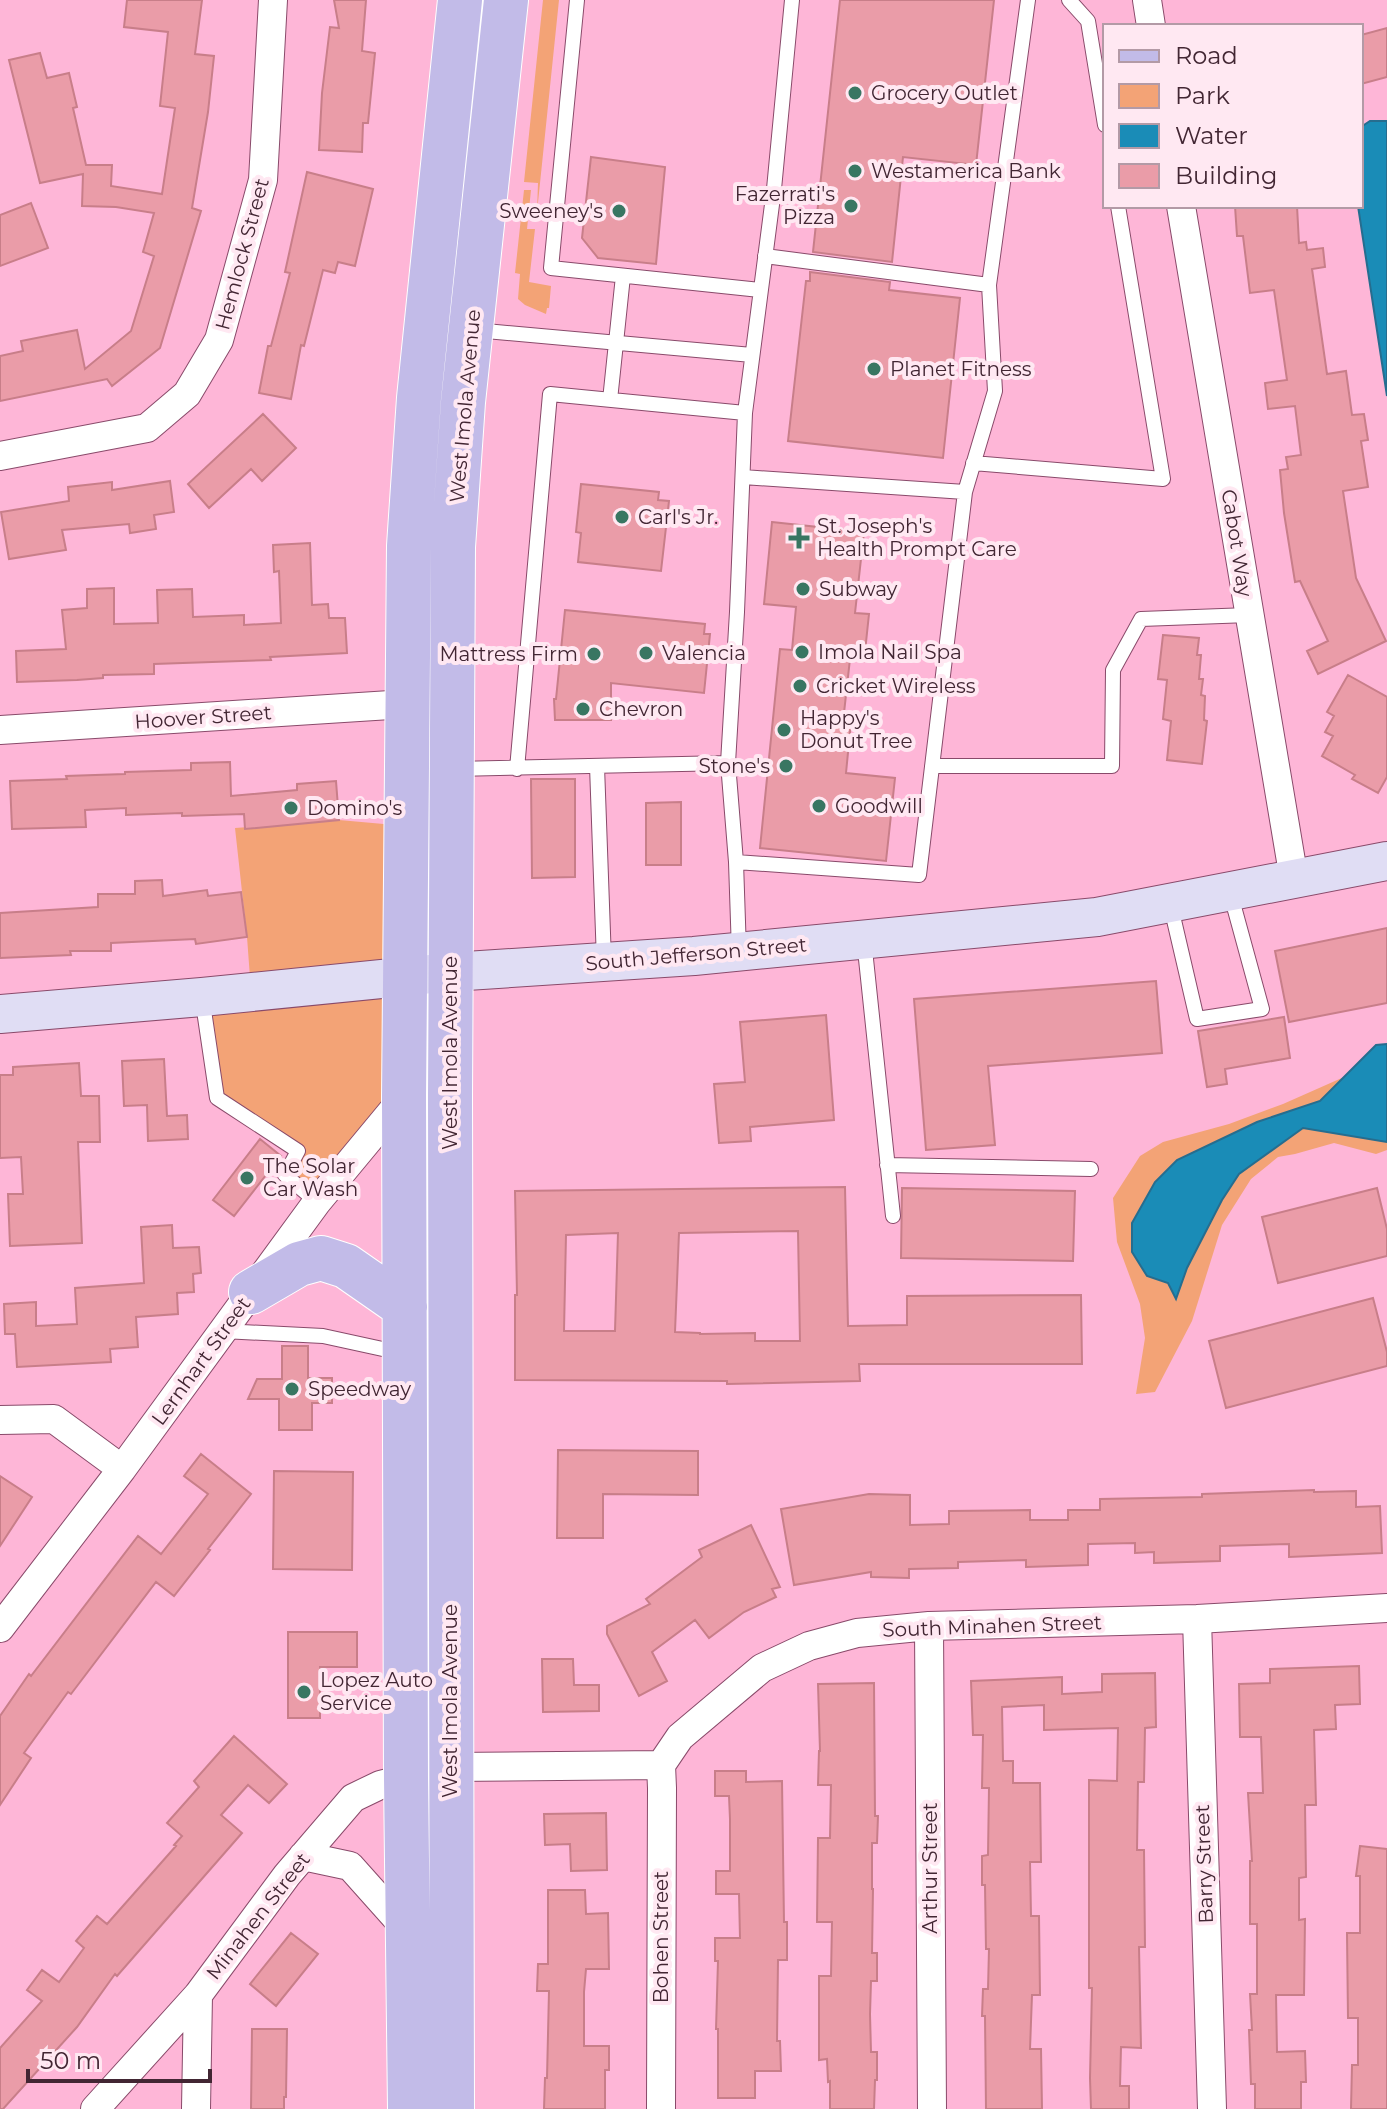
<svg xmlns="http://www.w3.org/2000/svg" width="1387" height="2109" font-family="Montserrat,sans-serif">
	<rect width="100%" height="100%" fill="#feb6d7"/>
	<path fill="#f3a376" d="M543,0H559L537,212L538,183L524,182Z
		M524,190H531L527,229H535L529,282L551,286L549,308H547L546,314L525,305L518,299L520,274L515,273Z
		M339,820L406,826L404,1097L317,1202L285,1175L297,1151L217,1098L202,997L251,991L247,937L235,828Z
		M1344,1077L1320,1101L1257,1122L1177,1160L1155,1182L1146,1199L1168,1283L1176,1298L1187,1268L1222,1200L1239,1174L1303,1128L1387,1142V1150L1376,1154L1334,1143L1295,1154L1278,1157L1251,1179L1222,1225L1192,1321L1155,1392L1136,1394L1145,1338L1140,1304L1117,1242L1113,1198L1140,1156L1163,1142L1229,1124L1283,1104Z"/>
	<path fill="#1a8cb7" stroke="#266d8f" stroke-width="2" d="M1370,121H1387V396L1358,206H1361V127Z
		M1387,1044V1142L1303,1128L1239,1174L1222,1200L1187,1268L1176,1299L1168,1283L1147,1276L1132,1252V1223L1155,1182L1177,1160L1257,1122L1320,1101L1376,1045Z"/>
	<path fill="#ea9ca8" stroke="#c87e89" stroke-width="2" fill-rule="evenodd" d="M127,0H202L195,54L214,56L208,112L192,208L201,211L160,348L112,386L107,379L0,401V356L23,351L21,341L77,330L85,369L131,331L154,256L143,252L154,213L116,207L82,206L83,174L40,183L9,60L40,53L47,78L69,73L77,107L73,108L86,165H112L111,186L162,194L175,108L160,106L168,32L124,27Z
		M334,0H366L362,51L375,53L368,123H363L362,152L319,150L322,93L330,27L339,28Z
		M840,0H994L976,165L903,157L892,262L813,252Z
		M1387,28V77L1361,84V35Z
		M591,157L665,167L656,264L598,258L582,238Z
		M307,172L373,189L355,266L338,262L335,273L323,270L304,346L301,345L291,399L259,393L268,346H271L290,273L285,272Z
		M31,203L48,248L0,266V215Z
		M1235,206H1297L1299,243L1306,242L1307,250L1323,248L1325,267L1312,269L1327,374L1346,371L1352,415L1364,414L1368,440L1361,441L1368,487L1343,491L1356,578L1386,641L1318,674L1307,651L1328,641L1300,581L1295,582L1284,513L1280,470L1288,469L1286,457L1301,455L1295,406L1268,409L1265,383L1287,380L1274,290L1250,293L1243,236H1237Z
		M810,272L890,282L889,290L960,298L943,458L788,441L806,281H810Z
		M263,414L296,448L262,481L251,469L209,508L188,484Z
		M170,481L174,512L154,515L156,529L130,533L129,524L62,530L66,550L9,559L1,512L69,501L68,487L112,482V490Z
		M581,484L659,492L658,500L669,501L661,571L578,562L581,533L576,532Z
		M772,522L864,532L855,613L869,614L864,661L850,659L843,722H851L846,773L895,778L886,861L760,848L780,649L792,650L796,607L764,604Z
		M310,543L312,605L328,604L329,618H345L347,653L270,657L271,660L154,664V674L103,675V678L77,680L17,682L16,651L66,649L62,610L87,608V589L114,588V624L158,623L157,590L192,589L193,617L244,615V625L281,623L279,571L274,572L273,545Z
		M565,610L705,624L704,634H710L704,693L611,683V720H555L554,699H556Z
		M1163,635L1199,638L1197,655H1201L1199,679H1203L1201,695L1205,696L1204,720L1207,721L1202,764L1167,760L1171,721L1163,719L1167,680L1158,679Z
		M1348,675L1387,697V777L1378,793L1352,779L1355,775L1322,756L1333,736L1325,732L1334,716L1327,712Z
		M230,762L231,796L297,790V784L336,781L339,820L245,829L244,814L182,816V813L126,815V808L85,810L86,827L12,829L10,781L67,779L66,776L125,774V772L191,770V763Z
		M531,779H575V877L532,878Z
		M681,802V865H646V803Z
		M162,880L163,896L207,890L208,896L241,892L247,937L196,944L195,939L111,943V951H70L71,955L0,958V913L98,907V894H135V881Z
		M1387,928V1003L1289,1022L1275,951Z
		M1156,981L1162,1053L988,1066L995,1145L926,1150L914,999Z
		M826,1015L834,1120L750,1127L751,1141L719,1143L714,1084L745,1082L740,1022Z
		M1284,1017L1290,1058L1225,1069L1227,1084L1207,1087L1198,1031Z
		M164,1059L167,1116L187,1115L188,1139L148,1141L147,1105L124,1106L122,1061Z
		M79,1063L81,1096H99L100,1142H78L82,1243L10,1246L8,1194H23L21,1157L0,1158V1075H13V1067Z
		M260,1139L281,1156L234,1216L213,1200Z
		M845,1187L848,1326L907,1325V1296L1081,1295L1082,1364H859L860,1381L727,1384V1381L515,1380V1295H517L515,1191ZM798,1231L800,1341H755V1333L700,1334V1333L675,1332L679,1233ZM618,1233L615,1331H564L566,1235Z
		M902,1188L1075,1191L1073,1261L901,1258Z
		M1377,1188L1387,1229V1256L1278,1283L1262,1217Z
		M172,1225L173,1248L199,1247L201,1273L193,1274L194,1292L177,1293L178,1314L136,1317L138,1347L110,1349L111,1362L17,1367L15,1334H5L4,1304L36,1302V1326L77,1324L75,1288L144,1283L141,1227Z
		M1373,1298L1387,1352V1366L1226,1408L1209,1341Z
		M282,1346H308V1378H332V1403H312V1430H279V1399H248L257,1379H282Z
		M558,1450L698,1451V1495L603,1494V1538H557Z
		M201,1454L251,1494L208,1549L210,1550L174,1596L156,1582L71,1694L68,1692L24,1753L31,1758L0,1805V1716L29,1674L31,1676L138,1536L161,1554L208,1494L184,1476Z
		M274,1471L353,1472L352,1570L273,1569Z
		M0,1476L32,1497L0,1546Z
		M1314,1490V1492L1356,1491V1507L1380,1506L1382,1553L1289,1557V1544L1220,1546V1561L1154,1563V1552L1135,1553V1543L1088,1544V1565L1026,1567V1560L958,1562V1568L909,1569V1578L871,1577V1572L794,1585L781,1509L869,1494L910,1495V1525L949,1524V1511L1030,1510V1520H1068V1510H1100V1499L1202,1497V1494Z
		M751,1525L780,1587L772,1589L776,1597L744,1612L709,1638L695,1620L652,1652L667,1681L639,1696L607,1634V1626L650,1604L646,1599L702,1557L699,1550Z
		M288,1632H357V1667H320V1718H288Z
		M542,1659H573L574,1685H599V1711L543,1712Z
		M1359,1666L1360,1704L1335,1705L1336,1729L1314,1730L1316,1805H1305L1306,1877L1299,1878V1920L1305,1919L1304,1995H1276L1277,2052L1305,2051L1306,2082H1301V2109H1255V2084H1251L1249,2030H1252L1250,1994H1257V1924H1250V1861H1252L1248,1793H1263L1261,1737H1240L1239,1684L1270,1683V1669Z
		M1155,1673L1156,1727L1145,1728L1144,1782H1138L1137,1850H1144L1145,1947H1139L1141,2048L1121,2047L1120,2086H1129V2109H1091L1090,2078L1092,1988H1089V1780L1117,1781L1118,1728L1044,1730V1705L1002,1707L1003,1761H1013V1783H1040L1041,1862H1030L1031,1916H1039L1040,1995H1032L1030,2049H1041L1042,2109H986L985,2016H982L983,1989H988L989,1949H986L985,1885H982V1856L988,1855L989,1788H982L983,1735H973L971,1681L1062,1677V1694L1102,1692V1674Z
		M874,1683L875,1816H878L877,1843H872V1889H873L872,1953H877V1981H871L870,2014L871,2052H877V2080H875L874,2109H830V2081L828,2082L827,2059L819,2060V1976H831L832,1922H817L818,1838H830L831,1785H818L819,1751H820L818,1684Z
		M234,1736L287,1784L269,1803L248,1785L221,1815L242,1833L117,1976L115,1974L77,2027L3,2109H0V2048L42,2001L27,1990L42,1970L59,1982L84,1948L76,1941L97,1916L107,1924L176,1846L174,1845L182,1836L167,1823L199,1787L194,1781Z
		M715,1771H746V1782L782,1781L784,1922H787V1960H778L777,2041H780L781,2071H755V2098H718V2029H716L718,1961H715V1938H740L739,1894H716V1871H730V1819L729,1796H715Z
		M606,1813L607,1870L571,1871L570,1844L545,1845L544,1814Z
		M1360,1846L1387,1849V2109H1351L1352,2065H1358V2018H1348L1347,1933H1360V1876H1356Z
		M548,1890H585L586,1914L608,1913L609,1969H586L584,1992V2046H609V2070H605V2109H544L545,2078H547L549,1991H537L538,1964H548Z
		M291,1933L318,1954L276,2006L250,1984Z
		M252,2029H287L286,2097H284V2109H251Z"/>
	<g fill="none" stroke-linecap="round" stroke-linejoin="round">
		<defs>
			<path id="lane" d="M577,0L551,268L760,290
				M1069,0L1088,21L1105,125
				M765,256L989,285
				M475,330L752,355
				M610,400L623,276
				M973,463L1163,479L1118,206
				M743,477L965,492
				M597,766L604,961
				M932,766H1112L1113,670L1141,619L1249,615
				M455,769L728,763
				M517,769L550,394L745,413
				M736,862L919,875L965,492L995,391L989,285L1028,0
				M1170,903L1197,1019L1262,1009L1230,892
				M864,940L893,1216
				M739,952L736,862L728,763L737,612L745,413L774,189L792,0
				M202,997L217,1098L298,1151L285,1175L317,1202
				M887,1165L1091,1169
				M223,1331L323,1336L401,1353"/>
			<path id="street" d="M1147,0L1151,26
				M1181,206L1294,879
				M0,456L147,428L187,394L219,340L263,180L273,0
				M0,730L406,704
				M0,1420L54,1419L122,1469
				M1197,1619L1212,2109
				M929,1626L932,2109
				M0,1628L122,1469L317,1202L404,1097
				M661,1765L662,1788L661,2109
				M303,1856L350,1866L408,1931
				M95,2109L198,1995L287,1875L353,1798L380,1785L450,1767L661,1765L680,1737L762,1668L809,1646L857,1633L929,1626L1197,1619L1387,1608
				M196,2109L198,1995"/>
			<path id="secondary" d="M0,1014L202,997L451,972L694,956L1097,917L1387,861"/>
			<path id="primary" d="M251,1292L299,1264L321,1258L346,1266L405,1307
				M410,2109L406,1778L404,1097L409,546L419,398L460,0
				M452,2109L450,1097L453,547L463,402L506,0"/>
		</defs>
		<use href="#lane" stroke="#894a6a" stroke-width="16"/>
		<use href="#street" stroke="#894a6a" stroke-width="30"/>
		<use href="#secondary" stroke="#894a6a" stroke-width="40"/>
		<use href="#primary" stroke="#fff" stroke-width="46"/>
		<use href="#lane" stroke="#fff" stroke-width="14"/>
		<use href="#street" stroke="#fff" stroke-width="28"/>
		<use href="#secondary" stroke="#e0ddf4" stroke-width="38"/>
		<use href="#primary" stroke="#c2bbe8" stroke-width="44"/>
	</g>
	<g fill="#397662" stroke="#ffe8f2" stroke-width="3">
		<circle cx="855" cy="93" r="8"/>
		<circle cx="855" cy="171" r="8"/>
		<circle cx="851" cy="206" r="8"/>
		<circle cx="619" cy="211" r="8"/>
		<circle cx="874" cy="369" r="8"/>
		<circle cx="622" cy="517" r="8"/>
		<path d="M795 526h8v8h8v8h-8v8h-8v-8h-8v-8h8z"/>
		<circle cx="803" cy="589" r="8"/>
		<circle cx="802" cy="652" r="8"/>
		<circle cx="646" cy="653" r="8"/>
		<circle cx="594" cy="654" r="8"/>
		<circle cx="800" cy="686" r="8"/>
		<circle cx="583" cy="709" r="8"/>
		<circle cx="784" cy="730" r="8"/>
		<circle cx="786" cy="766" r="8"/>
		<circle cx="819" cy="806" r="8"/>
		<circle cx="291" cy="808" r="8"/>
		<circle cx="247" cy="1178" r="8"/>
		<circle cx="292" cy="1389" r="8"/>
		<circle cx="304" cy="1692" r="8"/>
	</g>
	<g text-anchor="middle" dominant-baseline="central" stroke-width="8" stroke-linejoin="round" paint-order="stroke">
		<g font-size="20" fill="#422633" stroke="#ffe8f2" text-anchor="start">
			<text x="871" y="93">Grocery Outlet</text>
			<text x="871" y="171">Westamerica Bank</text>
			<text x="835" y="194" text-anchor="end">Fazerrati's<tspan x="835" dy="23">Pizza</tspan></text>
			<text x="603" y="211" text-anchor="end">Sweeney's</text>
			<text x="890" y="369">Planet Fitness</text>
			<text x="638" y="517">Carl's Jr.</text>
			<text x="817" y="526">St. Joseph's<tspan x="817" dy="23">Health Prompt Care</tspan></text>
			<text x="819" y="589">Subway</text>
			<text x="818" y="652">Imola Nail Spa</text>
			<text x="662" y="653">Valencia</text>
			<text x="578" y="654" text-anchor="end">Mattress Firm</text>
			<text x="816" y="686">Cricket Wireless</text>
			<text x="599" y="709">Chevron</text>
			<text x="800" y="718">Happy's<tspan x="800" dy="23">Donut Tree</tspan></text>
			<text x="770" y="766" text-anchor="end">Stone's</text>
			<text x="835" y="806">Goodwill</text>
			<text x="307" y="808">Domino's</text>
			<text x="263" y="1166">The Solar<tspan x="263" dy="23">Car Wash</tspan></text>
			<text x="308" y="1389">Speedway</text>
			<text x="320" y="1680">Lopez Auto<tspan x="320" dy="23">Service</tspan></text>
		</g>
		<g font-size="20" fill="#422633" stroke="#ffe8f2">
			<text transform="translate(242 254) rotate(-75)">Hemlock Street</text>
			<text transform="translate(465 406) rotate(-85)">West Imola Avenue</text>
			<text transform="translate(1237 543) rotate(81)">Cabot Way</text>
			<text transform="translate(203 717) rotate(-4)">Hoover Street</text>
			<text transform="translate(696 954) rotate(-5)">South Jefferson Street</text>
			<text transform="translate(450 1053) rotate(-90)">West Imola Avenue</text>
			<text transform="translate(201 1361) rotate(-54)">Lernhart Street</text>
			<text transform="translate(992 1626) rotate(-2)">South Minahen Street</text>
			<text transform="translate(450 1701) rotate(-90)">West Imola Avenue</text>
			<text transform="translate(1204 1864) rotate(-92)">Barry Street</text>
			<text transform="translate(930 1868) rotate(-90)">Arthur Street</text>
			<text transform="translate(258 1916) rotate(-52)">Minahen Street</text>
			<text transform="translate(661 1937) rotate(-90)">Bohen Street</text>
		</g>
	</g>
	<rect x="1103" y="24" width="260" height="184" fill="#ffe8f2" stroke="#b39aa6" stroke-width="2"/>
	<rect x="1119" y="50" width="40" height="12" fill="#c2bbe8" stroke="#b39aa6" stroke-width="2"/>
	<text x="1175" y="64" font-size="24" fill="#422633">Road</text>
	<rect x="1119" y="84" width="40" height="24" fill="#f3a376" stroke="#b39aa6" stroke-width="2"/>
	<text x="1175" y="104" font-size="24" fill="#422633">Park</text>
	<rect x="1119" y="124" width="40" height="24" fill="#1a8cb7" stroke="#b39aa6" stroke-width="2"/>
	<text x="1175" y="144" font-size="24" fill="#422633">Water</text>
	<rect x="1119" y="164" width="40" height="24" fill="#ea9ca8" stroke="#b39aa6" stroke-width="2"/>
	<text x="1175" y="184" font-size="24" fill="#422633">Building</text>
	<path d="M28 2069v12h182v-12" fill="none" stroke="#422633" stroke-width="4"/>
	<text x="40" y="2069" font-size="24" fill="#422633" stroke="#ffe8f2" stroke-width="6" paint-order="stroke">50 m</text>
</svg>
